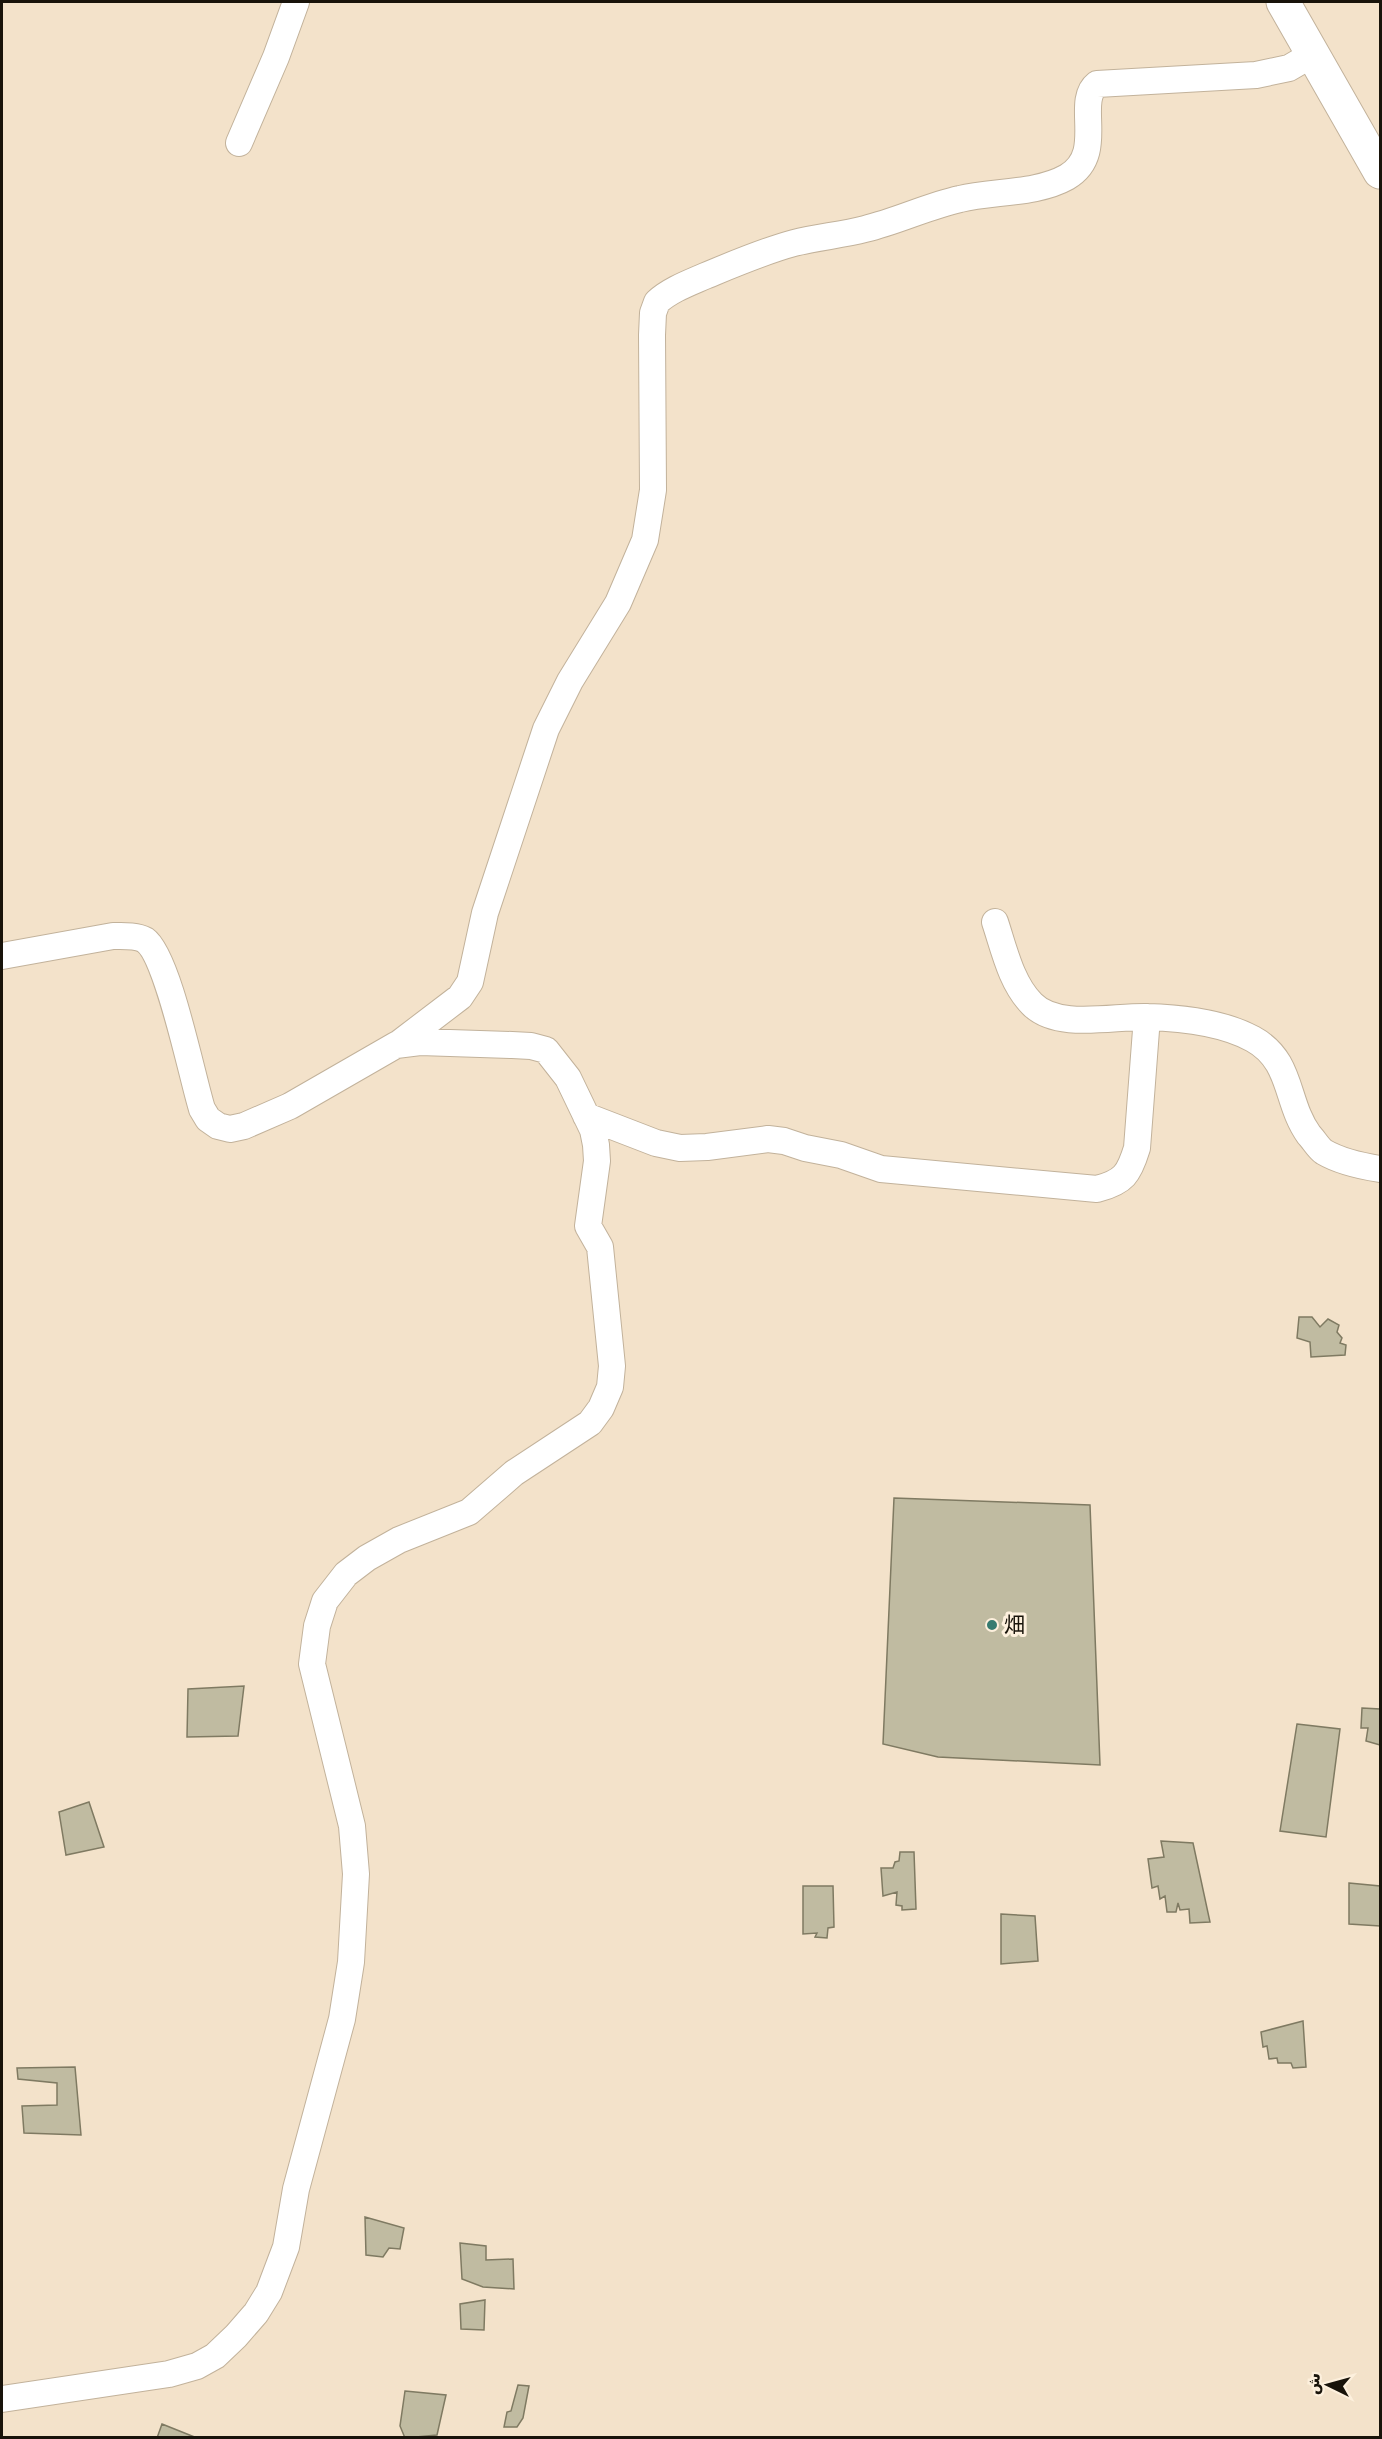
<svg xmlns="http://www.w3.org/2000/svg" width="1382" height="2439" font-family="'DejaVu Sans',Vazirmatn,'Noto Sans SC',sans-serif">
	<rect width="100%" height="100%" fill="#f3e2ca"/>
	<path fill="#c0bba1" stroke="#7f7a62" stroke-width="1.5" d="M1299,1317H1312L1320,1327L1328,1319L1339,1325L1337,1332L1342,1338L1340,1343L1346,1345L1345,1355L1311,1357L1310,1342L1297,1338Z
		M894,1498L1090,1505L1100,1765L938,1757L883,1744Z
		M244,1686L238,1736L187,1737L188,1689Z
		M1362,1708L1380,1709V1745L1366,1741L1368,1728H1361Z
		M1297,1724L1340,1729L1326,1837L1280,1831Z
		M89,1802L104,1847L66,1855L59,1812Z
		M1161,1841L1193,1843L1210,1922L1190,1923L1189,1909L1180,1910L1178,1903L1176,1912H1167L1165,1896L1160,1899L1158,1886L1152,1888L1148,1859L1164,1857Z
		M900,1852H914L916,1909L902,1910V1906L896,1905L897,1892L883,1896L881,1868H893L895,1862L899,1861Z
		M1349,1883L1380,1886V1926L1349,1924Z
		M803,1886H833L834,1927L828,1928L827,1938L815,1937L817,1933L803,1934Z
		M1001,1914L1035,1916L1038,1961L1001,1964Z
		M1303,2021L1306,2067L1293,2068L1291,2063H1278L1277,2058L1269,2059L1267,2046L1263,2047L1261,2032Z
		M75,2067L81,2135L24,2133L22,2106L57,2105V2083L18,2079L17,2068Z
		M365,2217L404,2228L400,2249L389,2248L383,2257L366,2255Z
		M460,2243L486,2246V2260L513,2259L514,2289L483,2287L462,2279Z
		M485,2300L484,2330L461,2329L460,2304Z
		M518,2385L529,2386L523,2418L517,2427H504L507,2412L511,2411Z
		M405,2391L446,2395L437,2435L405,2438L400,2426Z
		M162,2424L197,2438H157Z"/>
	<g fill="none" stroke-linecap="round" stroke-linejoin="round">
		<defs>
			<path id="street" d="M239,143L276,57L296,2
				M995,922C1004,949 1011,983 1032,1004C1057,1030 1113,1016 1147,1017C1182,1018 1222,1022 1253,1039C1293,1061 1285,1102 1309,1135C1314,1140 1318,1148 1324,1152C1341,1162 1361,1166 1380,1169
				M2,956L113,936C122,936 136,935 145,940C168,956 192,1077 202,1109L208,1119L218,1126L230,1129L244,1126L290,1106L396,1045L420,1042L512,1045L531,1046L546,1050L568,1078L593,1130L596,1145L597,1161L588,1226L600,1247L612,1366L610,1387L601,1408L590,1423L514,1473L469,1512L399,1540L367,1558L346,1574L325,1601L317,1626L312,1664L352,1826L356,1874L351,1962L342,2019L296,2189L286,2247L269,2292L256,2313L236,2336L215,2356L197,2366L169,2374L2,2399
				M397,1045L460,997L470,982L485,913L546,729L570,681L618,603L645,540L653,490L652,335L653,313L657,302C670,290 689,283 705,276C734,264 764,251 794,243C818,237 842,235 865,229C898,221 928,206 960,199C993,191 1037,194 1067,177C1107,154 1074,102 1097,84L1256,75L1289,68L1313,54
				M586,1116L656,1143L680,1148L707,1147L768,1139L784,1141L805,1148L841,1155L881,1169L1097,1189C1124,1182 1129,1174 1137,1148L1147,1017"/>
			<path id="secondary" d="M1283,2L1380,172"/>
		</defs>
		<use href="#street" stroke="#c2b29b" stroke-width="28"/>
		<use href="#secondary" stroke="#c2b29b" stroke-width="35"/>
		<use href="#street" stroke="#fff" stroke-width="26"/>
		<use href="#secondary" stroke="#fff" stroke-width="33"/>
	</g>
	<circle fill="#367b70" stroke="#fdf0dd" stroke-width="2" cx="992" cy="1625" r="6"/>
	<g text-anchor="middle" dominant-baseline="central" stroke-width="6" stroke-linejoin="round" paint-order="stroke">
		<g font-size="21" fill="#18130a" stroke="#fdf0dd" text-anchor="start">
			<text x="1004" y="1625">畑</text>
		</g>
	</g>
	<rect width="1382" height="2439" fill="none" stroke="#18130a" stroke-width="6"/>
	<g transform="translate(1328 2385) rotate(275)" stroke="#fdf0dd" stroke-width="4.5" paint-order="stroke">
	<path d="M0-4.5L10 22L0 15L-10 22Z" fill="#18130a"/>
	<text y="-9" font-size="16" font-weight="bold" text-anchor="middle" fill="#18130a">ش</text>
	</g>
</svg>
